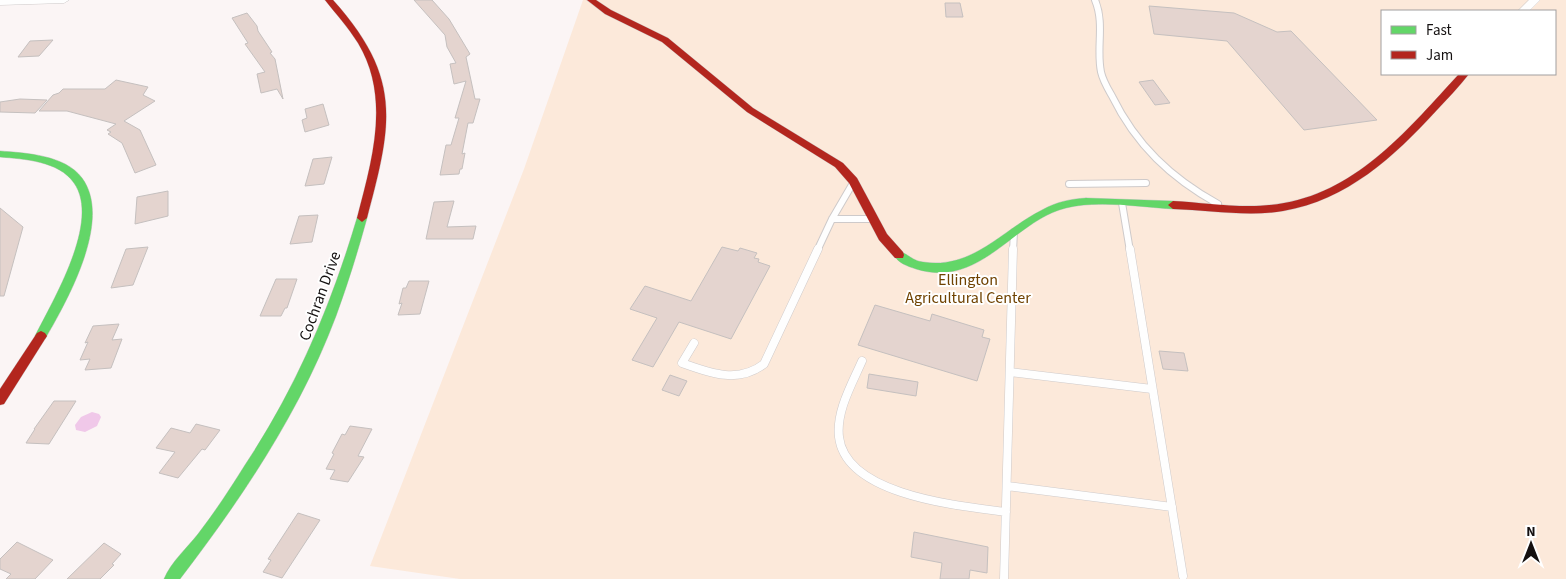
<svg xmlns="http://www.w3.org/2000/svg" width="1566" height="579" font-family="'Source Sans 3',sans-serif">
	<rect width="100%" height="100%" fill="#fbf5f5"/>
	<path fill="#fce9da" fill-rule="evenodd" d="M583,0H1566V579H460L370,566L524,169ZM1382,11H1555V74H1382Z"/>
	<path fill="#f0c8e9" d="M92,412L99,414L101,417L97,426L85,432L76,430L75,425L81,417Z"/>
	<path fill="#e4d4cf" stroke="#c5c0bf" d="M414,0H432L449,19L470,54L466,57L475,99H480L473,123H468L462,154L465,153L462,169H460L459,174L440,175L446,145H451L459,118H455L466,81L454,84L450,64L456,63L447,47L445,35Z
		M945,3H960L963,17H946Z
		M1149,6L1234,13L1277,32L1291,31L1377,120L1304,130L1227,41L1154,34Z
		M247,13L257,26L258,31L272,52L270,53L275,59L283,99L277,89L261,93L257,74L265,72L245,44L248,43L232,18Z
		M53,40L39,56L18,57L30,41Z
		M116,80L148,87L143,95L155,101L124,121L140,130L156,165L135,173L122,143L108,134L111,132L107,130L116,124L67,111H39L53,95L59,93L63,89H105Z
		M1153,80L1170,103L1155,105L1139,82Z
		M20,99L47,100L35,113L0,112V102Z
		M323,104L329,125L305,132L302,120L307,118L305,109Z
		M332,157L324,184L305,186L313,159Z
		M168,191V216L135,224L137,197Z
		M454,201L447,227L476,226L473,239H426L434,202Z
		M0,208L23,227L4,296H0Z
		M318,215L312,242L290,244L299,216Z
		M148,247L133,285L111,288L126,249Z
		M722,247L738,251L740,248L757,253L754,258L759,259L758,262L770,266L731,339L679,322L653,367L632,360L657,318L630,309L645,286L691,301Z
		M276,279H297L287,308H285L281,316H260Z
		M409,281H429L420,314L398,315L402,303L399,304L403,288H406Z
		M875,305L930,321L932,314L984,330L982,337L990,339L977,381L858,345Z
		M119,324L112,340L122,339L111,368L85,370L90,359L80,360L88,342L85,343L93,326Z
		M1159,351L1184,353L1188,371L1163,369Z
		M869,374L918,382L916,396L867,388Z
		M670,375L687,381L679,396L662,390Z
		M54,401H76L49,444L26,443L35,429H34Z
		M196,424L220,430L205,450L202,449L178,478L159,473L175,452L156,448L171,428L190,433Z
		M350,426L372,429L358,456L364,457L348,482L330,479L335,470L326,469L334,454L332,453L342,434L345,435Z
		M298,513L320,520L282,578L263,572L271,560L268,559Z
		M914,532L988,547L987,573L970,570L969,579H940L942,563L911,557Z
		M17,542L53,560L35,579H6L11,574L0,569V559Z
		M104,543L121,554L112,564L114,565L100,579H67Z"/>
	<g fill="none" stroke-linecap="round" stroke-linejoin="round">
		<defs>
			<path id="lane-far1" d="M1095,0C1105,24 1096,48 1101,72C1103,81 1108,89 1112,96C1136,145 1171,178 1218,204
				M1069,184L1146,183
				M1122,203L1130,251
				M832,219H874
				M817,251L832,219L853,183
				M1013,251L1014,232"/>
			<path id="lane" d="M1130,249L1183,576
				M694,343L682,363C710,373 738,384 764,364L818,249
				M862,361C852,384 836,411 839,437C846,496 961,506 1006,512
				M1010,372L1152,389
				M1007,486L1172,507
				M1004,579L1013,249"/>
			<path id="street" d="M0,0H69L64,3L0,5Z
				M1529,0H1540L1529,11H1518Z"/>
			<path id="fast" d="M0,151C26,153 65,155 82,178C113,220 67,301 45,339H37L35,336C53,300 101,221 74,183C59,161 24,159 0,157Z
				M1086,198L1173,201L1178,205L1173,209C1140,207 1098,200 1066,208C1013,221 981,289 916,269C907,266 898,263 894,255L899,251C908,254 913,261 923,262C972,270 1002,230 1042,210C1056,202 1070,199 1086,198Z
				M362,214L367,218C358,251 348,283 336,316C300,412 242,498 180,579H164C171,562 187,548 198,534C215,512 230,489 245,465C296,388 331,306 357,218Z"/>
			<path id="jam" d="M325,0H333C403,78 392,124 367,218L362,222L357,218C372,160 391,98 358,43C348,27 336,14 325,0Z
				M587,0H596L611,10L668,38L753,108L843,163L857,178L887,234L903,252L904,255L903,258H895L879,240L849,183L835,167L747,112L662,42L605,14Z
				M1459,74H1469C1459,87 1447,99 1436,111C1394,157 1347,200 1283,211C1247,217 1209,210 1173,209L1168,205L1173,201C1209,203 1248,210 1284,203C1359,190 1410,127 1459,74Z
				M41,331L45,333L47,336L45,339L4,404L0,405V389L37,333Z"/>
		</defs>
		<use href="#lane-far1" stroke="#cecaca" stroke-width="8"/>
		<use href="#lane" stroke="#cecaca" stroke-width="9"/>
		<use href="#street" stroke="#cecaca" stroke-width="1"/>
		<use href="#fast" stroke="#cecaca" stroke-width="1"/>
		<use href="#jam" stroke="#cecaca" stroke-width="1"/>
		<use href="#lane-far1" stroke="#fefefe" stroke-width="6"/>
		<use href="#lane" stroke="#fefefe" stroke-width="8"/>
		<use href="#street" fill="#fefefe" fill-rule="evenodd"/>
		<use href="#fast" fill="#63d668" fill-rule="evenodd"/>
		<use href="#jam" fill="#b3261e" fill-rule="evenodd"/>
	</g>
	<g text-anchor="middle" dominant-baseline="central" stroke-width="4" stroke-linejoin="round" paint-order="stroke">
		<g font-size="16" fill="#6f4201" stroke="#fff">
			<text x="968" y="280">Ellington<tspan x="968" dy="18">Agricultural Center</tspan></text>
		</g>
		<g font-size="16" fill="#141010" stroke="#fff">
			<text transform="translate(320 296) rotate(-70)">Cochran Drive</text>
		</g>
	</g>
	<rect x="1381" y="10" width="175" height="65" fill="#ffffff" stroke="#a19f9f"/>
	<rect x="1391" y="26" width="25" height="8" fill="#63d668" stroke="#a19f9f"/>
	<text x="1426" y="35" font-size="15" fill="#141010">Fast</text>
	<rect x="1391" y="51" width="25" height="8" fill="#b3261e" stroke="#a19f9f"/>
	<text x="1426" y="60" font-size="15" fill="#141010">Jam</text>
	<g transform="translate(1531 544)" stroke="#ffffff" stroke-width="4" paint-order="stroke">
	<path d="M0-4L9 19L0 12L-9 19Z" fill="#141010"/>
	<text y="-8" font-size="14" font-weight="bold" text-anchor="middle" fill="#141010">N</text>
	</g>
</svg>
